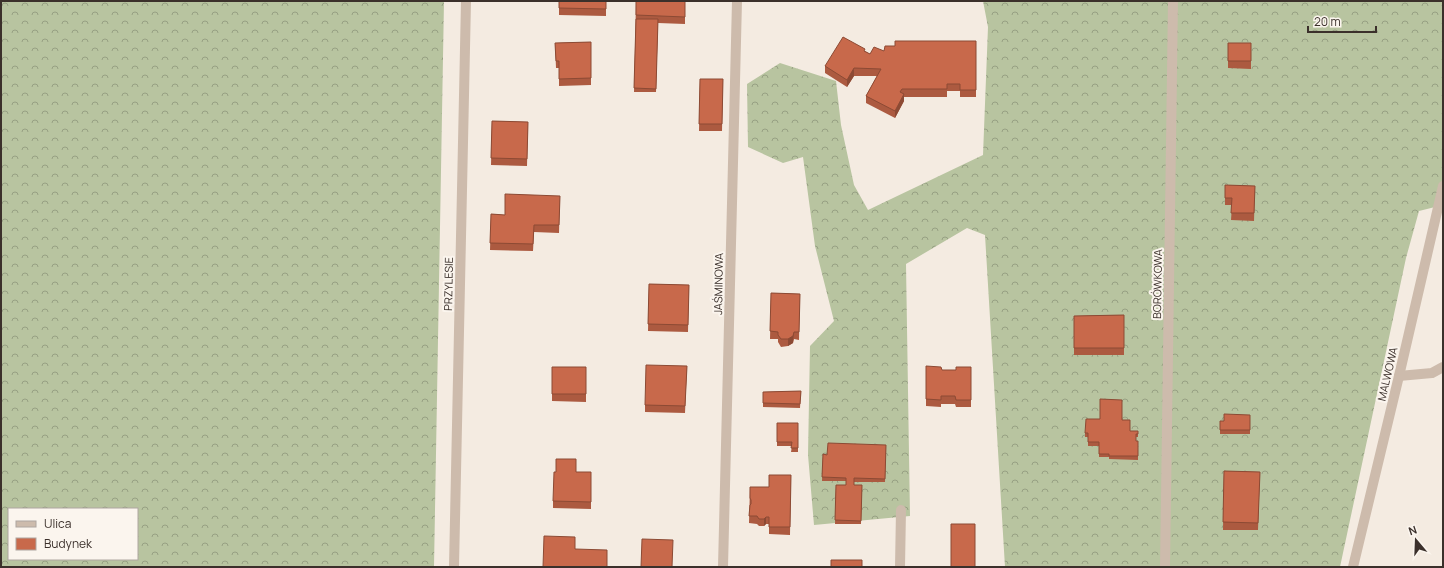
<svg xmlns="http://www.w3.org/2000/svg" width="1444" height="568" font-family="Manrope,sans-serif">
	<defs>
		<pattern id="forest-crowns" width="20" height="18" patternUnits="userSpaceOnUse"><rect width="20" height="18" fill="#b8c4a0"/><path d="M2 6a3 3 0 1 1 6 0M12 15a3 3 0 1 1 6 0" fill="none" stroke="#97a083"/></pattern>
	</defs>
	<rect width="100%" height="100%" fill="#f4ebe1"/>
	<path fill="url(#forest-crowns)" fill-rule="evenodd" d="M1,1H444L434,567H1ZM9,509H137V559H9Z
		M983,1H1443V205L1419,211L1406,258L1340,567H1005L985,235L967,228L906,264L910,516L814,525L808,455L810,346L834,321L815,246L803,157L783,163L748,147L747,84L780,63L836,81L841,125L854,185L868,210L983,155L988,27Z"/>
	<g fill="none" stroke-linecap="round" stroke-linejoin="round">
		<path stroke="#cdbbac" stroke-width="10" d="M1399,376L1432,373L1443,367"/>
		<path stroke="#cdbbac" stroke-width="10" d="M454,567L466,1
			M723,567L737,1
			M900,567L901,510
			M1165,567L1173,1
			M1353,567L1399,376L1443,186"/>
	</g>
	<path fill="#ac5a40" d="M559,1H606V16L559,15Z
		M636,1H685V24L658,23L656,92H634Z
		M976,41V97H960V91H947V97H904V101L895,118L866,103V96L877,76H854L847,87L825,73V66L865,51L870,54L884,51L895,46Z
		M591,42V85L559,86V68H556L555,43Z
		M1228,43H1251V69L1228,68Z
		M700,79H723L722,131H699Z
		M492,121L528,122L527,166L491,165Z
		M1225,185L1255,186L1254,221L1231,220L1232,205H1225Z
		M560,196L559,233L534,232L533,251L490,250L491,214L505,215Z
		M649,284L689,285L688,332L648,331Z
		M771,293L800,294L799,340L794,339L793,343L788,346L781,347L778,342V339H770Z
		M1124,315V355H1074V316Z
		M687,366L685,413L645,412V405Z
		M926,366L942,370H956L971,367V407H956L955,404H941V407L926,406Z
		M552,367H586V402L552,401Z
		M801,391L800,408L763,407V392Z
		M1250,415V434H1220V421H1224Z
		M1122,420L1130,431H1138V437H1136V441H1138V460L1109,459V457H1099V446H1088V437H1085V433Z
		M777,423H798V452H791L792,446H777Z
		M886,445L885,482H854V485H862L861,524H835L836,485H846V481H822L823,454L827,455Z
		M1224,471L1260,472L1258,530H1223Z
		M576,472H591V509L553,508V501Z
		M791,475L790,535L769,534V524H766L764,526H759L757,524L749,523L750,487H769Z"/>
	<path fill="#8c4a34" d="M854,68V76L847,87V80Z
		M904,94V101L895,118V111Z
		M794,332L793,343L788,346V339Z
		M766,517V524L764,526V519Z"/>
	<path fill="#c8694b" stroke="#8c4a34" d="M559,1H606V9L559,8Z
		M636,1H685V17L636,15Z
		M636,19H658L656,89L634,88Z
		M843,37L865,49L864,51L870,54L874,47L884,51L885,46H895V41H976V90H960V84H947V89H902L900,92L904,94L895,111L866,96L881,69L854,68L847,80L825,66Z
		M591,42V78L559,79V61H556L555,43Z
		M1228,43H1251V61H1228Z
		M700,79H723L722,124H699Z
		M492,121L528,122L527,159L491,158Z
		M1225,185L1255,186L1254,213H1231L1232,198H1225Z
		M505,194L560,196L559,225H534L533,244L490,243L491,214L505,215Z
		M649,284L689,285L688,325L648,324Z
		M771,293L800,294L799,332H794L793,336L788,339H781L778,335V332L770,331Z
		M1124,315V348H1074V316Z
		M646,365L687,366L685,406L645,405Z
		M926,366L941,367L942,370H956V367H971V400H956L955,396H941V400L926,399Z
		M552,367H586V394H552Z
		M801,391L800,404L763,403V392Z
		M1100,399L1122,400V420H1130V431H1138V434H1136V441H1138V456H1109V454H1099V442H1088V433H1085L1086,419H1100Z
		M1224,414L1250,415V430H1220V421H1224Z
		M777,423H798V448H791L792,442H777Z
		M828,443L886,445L885,479L854,478V485H862L861,521L835,520L836,485H846V478L822,477L823,454L827,455Z
		M556,459H576V472H591V502L553,501L554,472H556Z
		M1224,471L1260,472L1258,523L1223,522Z
		M769,475H791L790,527H769V517H766L764,519H759L757,516H749L750,505L751,504V500L750,498V487H769Z
		M951,524H975V567H951Z
		M544,536L575,537V549L607,550V567H543Z
		M642,539L673,540L672,567H641Z
		M831,560H862V567H831Z"/>
	<g text-anchor="middle" dominant-baseline="central" stroke-width="4" stroke-linejoin="round" paint-order="stroke">
		<g font-size="11" fill="#3b302b" stroke="#fbf5ee">
			<text transform="translate(448 284) rotate(-89)">PRZYLESIE</text>
			<text transform="translate(718 284) rotate(-89)">JAŚMINOWA</text>
			<text transform="translate(1157 284) rotate(-89)">BORÓWKOWA</text>
			<text transform="translate(1387 374) rotate(-77)">MALWOWA</text>
		</g>
	</g>
	<rect width="1444" height="568" fill="none" stroke="#3b302b" stroke-width="4"/>
	<rect x="8" y="508" width="130" height="52" fill="#fbf5ee" stroke="#aea6a0"/>
	<rect x="16" y="521" width="20" height="6" fill="#cdbbac" stroke="#aea6a0"/>
	<text x="44" y="528" font-size="12" fill="#3b302b">Ulica</text>
	<rect x="16" y="538" width="20" height="12" fill="#c8694b" stroke="#aea6a0"/>
	<text x="44" y="548" font-size="12" fill="#3b302b">Budynek</text>
	<g transform="translate(1416 540) rotate(341)" stroke="#fbf5ee" stroke-width="3" paint-order="stroke">
	<path d="M0-3L7 15L0 10L-7 15Z" fill="#3b302b"/>
	<text y="-6" font-size="11" font-weight="bold" text-anchor="middle" fill="#3b302b">N</text>
	</g>
	<path d="M1308 26v6h68v-6" fill="none" stroke="#3b302b" stroke-width="2"/>
	<text x="1314" y="26" font-size="12" fill="#3b302b" stroke="#fbf5ee" stroke-width="3" paint-order="stroke">20 m</text>
</svg>
